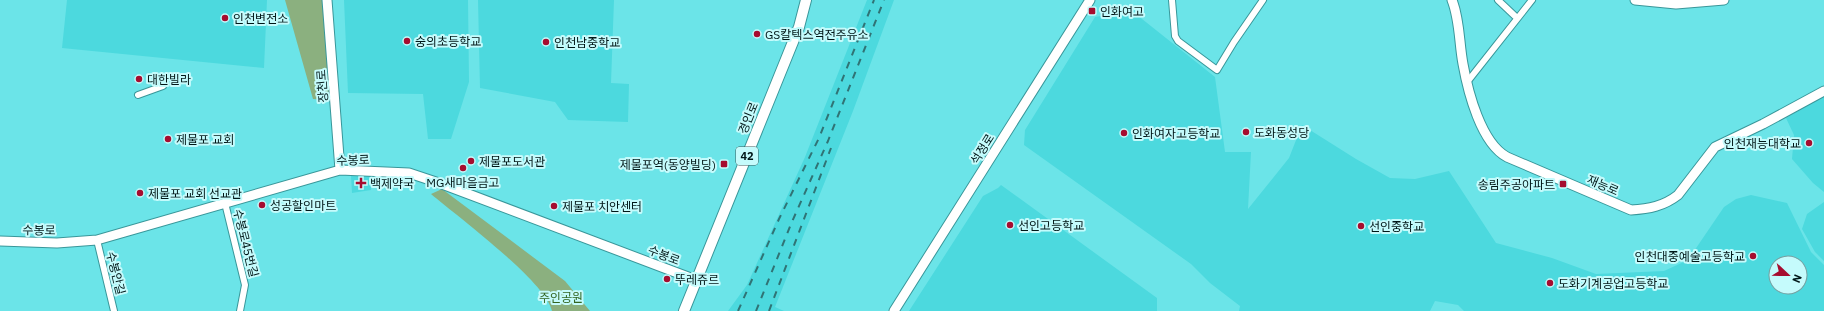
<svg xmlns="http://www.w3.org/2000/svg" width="1824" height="311" font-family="'IBM Plex Sans','Noto Sans KR',sans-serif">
	<rect width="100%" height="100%" fill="#6be4e8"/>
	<path fill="#4cd9de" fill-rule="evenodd" d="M67,0H267L264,68L62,48Z
		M344,0H468L469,82L451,139H428L423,94L348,93Z
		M478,0H614L611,83L629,84L628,122L568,120L555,102L480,88Z
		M867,0H894L853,111L775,307L784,311H728L747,285L805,157Z
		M1112,5L1125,16L1132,11L1215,77L1225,152H1251L1248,209L1289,158L1302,125L1356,159L1390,178L1415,179L1449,171L1496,243L1552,258L1596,274L1664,271L1688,260L1724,207L1736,199L1751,195L1787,203L1811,252L1824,265V311H1464L1458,305L1435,301L1430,311H1239L1240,306L1210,283L1191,264L1024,145L1025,130L1095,17L1101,16ZM1776,263H1800V287H1776Z
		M1824,96V192L1813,183L1792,159L1794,135L1786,118Z
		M351,176H372L371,190L352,193Z
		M1001,185L1157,298V311H909L983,196L998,188Z
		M1824,202V261L1815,252L1802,229L1807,214Z"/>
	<path fill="#8bb07f" d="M285,0H327L335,101L313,99Z
		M442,189L565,281L590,311H552C546,282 457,216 431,194Z"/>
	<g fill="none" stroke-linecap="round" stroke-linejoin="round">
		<defs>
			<path id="street" d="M1172,0L1175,36L1178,41L1217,70L1234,42L1263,0
				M1498,0L1517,18
				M1468,81L1532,0
				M138,95L163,86
				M225,203L245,285L240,311
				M97,240L114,311"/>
			<path id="secondary" d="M327,0L340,170
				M1452,0C1460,20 1459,43 1463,64C1468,92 1481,143 1507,157L1631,210C1649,209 1664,206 1678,195L1715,147L1763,124L1824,91
				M1635,0L1676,4L1724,0
				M0,241L57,243L97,240L340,170L409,173L442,184L696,280
				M894,311L1090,0"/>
			<path id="primary" d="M684,311L799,27L806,0"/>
		</defs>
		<use href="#street" stroke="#39979a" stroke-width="8"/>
		<use href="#secondary" stroke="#39979a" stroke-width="11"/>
		<use href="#primary" stroke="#39979a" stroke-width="12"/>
		<use href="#street" stroke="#fff" stroke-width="6"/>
		<use href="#secondary" stroke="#fff" stroke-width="9"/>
		<use href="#primary" stroke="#fff" stroke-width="10"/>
		<path stroke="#307375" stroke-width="2" stroke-dasharray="7 7" stroke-linecap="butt" d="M738,311L779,219L819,138L874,0
			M756,311L791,224L828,141L884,0
			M769,311L831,148"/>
	</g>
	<g fill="#a60c2f" stroke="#c5fbfc" stroke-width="1.5">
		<rect x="1088" y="7" width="8" height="8" rx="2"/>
		<circle cx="225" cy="18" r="4"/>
		<circle cx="757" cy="34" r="4"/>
		<circle cx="407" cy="41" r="4"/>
		<circle cx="546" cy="42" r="4"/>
		<circle cx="139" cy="79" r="4"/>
		<circle cx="1246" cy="132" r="4"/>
		<circle cx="1124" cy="133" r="4"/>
		<circle cx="168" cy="139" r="4"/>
		<circle cx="1809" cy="143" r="4"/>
		<circle cx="471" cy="161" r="4"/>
		<rect x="720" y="160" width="8" height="8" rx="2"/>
		<circle cx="463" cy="168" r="4"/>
		<path d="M359 177h4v4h4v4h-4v4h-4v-4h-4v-4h4z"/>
		<rect x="1559" y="180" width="8" height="8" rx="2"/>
		<circle cx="140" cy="193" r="4"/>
		<circle cx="262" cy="205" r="4"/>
		<circle cx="554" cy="206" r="4"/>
		<circle cx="1010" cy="225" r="4"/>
		<circle cx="1361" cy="226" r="4"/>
		<circle cx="1753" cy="256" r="4"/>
		<circle cx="667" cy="279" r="4"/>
		<circle cx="1550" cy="283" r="4"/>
	</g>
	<g text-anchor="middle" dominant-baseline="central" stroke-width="4" stroke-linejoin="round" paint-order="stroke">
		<rect fill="#c5fbfc" stroke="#3b5b5c" stroke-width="1" x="736" y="147" width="22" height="18" rx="3"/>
		<g font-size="11" font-weight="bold" fill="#001617">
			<text x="747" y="156">42</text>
		</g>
		<g font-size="12" fill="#001617" stroke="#c5fbfc" text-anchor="start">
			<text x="1100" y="11">인화여고</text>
			<text x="233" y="18">인천변전소</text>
			<text x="765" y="34">GS칼텍스역전주유소</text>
			<text x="415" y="41">숭의초등학교</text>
			<text x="554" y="42">인천남중학교</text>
			<text x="147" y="79">대한빌라</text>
			<text x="1254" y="132">도화동성당</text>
			<text x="1132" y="133">인화여자고등학교</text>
			<text x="176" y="139">제물포 교회</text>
			<text x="1801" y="143" text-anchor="end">인천재능대학교</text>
			<text x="479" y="161">제물포도서관</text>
			<text x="716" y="164" text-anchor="end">제물포역(동양빌딩)</text>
			<text x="463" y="182" text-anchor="middle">MG새마을금고</text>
			<text x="370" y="183">백제약국</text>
			<text x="1555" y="184" text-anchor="end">송림주공아파트</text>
			<text x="148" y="193">제물포 교회 선교관</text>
			<text x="270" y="205">성공할인마트</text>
			<text x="562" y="206">제물포 치안센터</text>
			<text x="1018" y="225">선인고등학교</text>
			<text x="1369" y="226">선인중학교</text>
			<text x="1745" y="256" text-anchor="end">인천대중예술고등학교</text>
			<text x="675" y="279">뚜레쥬르</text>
			<text x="1558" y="283">도화기계공업고등학교</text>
		</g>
		<g font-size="12" fill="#001617" stroke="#c5fbfc">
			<text transform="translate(322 86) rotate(-94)">장천로</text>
			<text transform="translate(748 118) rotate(-68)">경인로</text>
			<text transform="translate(982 149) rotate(-58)">석정로</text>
			<text transform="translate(353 160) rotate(-2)">수봉로</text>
			<text transform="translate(1603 185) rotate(23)">재능로</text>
			<text transform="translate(39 230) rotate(1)">수봉로</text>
			<text transform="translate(246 243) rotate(76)">수봉로45번길</text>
			<text transform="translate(664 255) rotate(21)">수봉로</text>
			<text transform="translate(116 273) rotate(76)">수봉안길</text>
		</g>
		<g font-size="12" fill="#336521" stroke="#c5fbfc">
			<text x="561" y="297">주인공원</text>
		</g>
	</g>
	<g transform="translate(1788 275) rotate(112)"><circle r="19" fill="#c5fbfc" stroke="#769fa0"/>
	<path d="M0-3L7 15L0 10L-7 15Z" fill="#a60c2f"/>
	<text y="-6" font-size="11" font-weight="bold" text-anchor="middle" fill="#001617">N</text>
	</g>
</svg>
